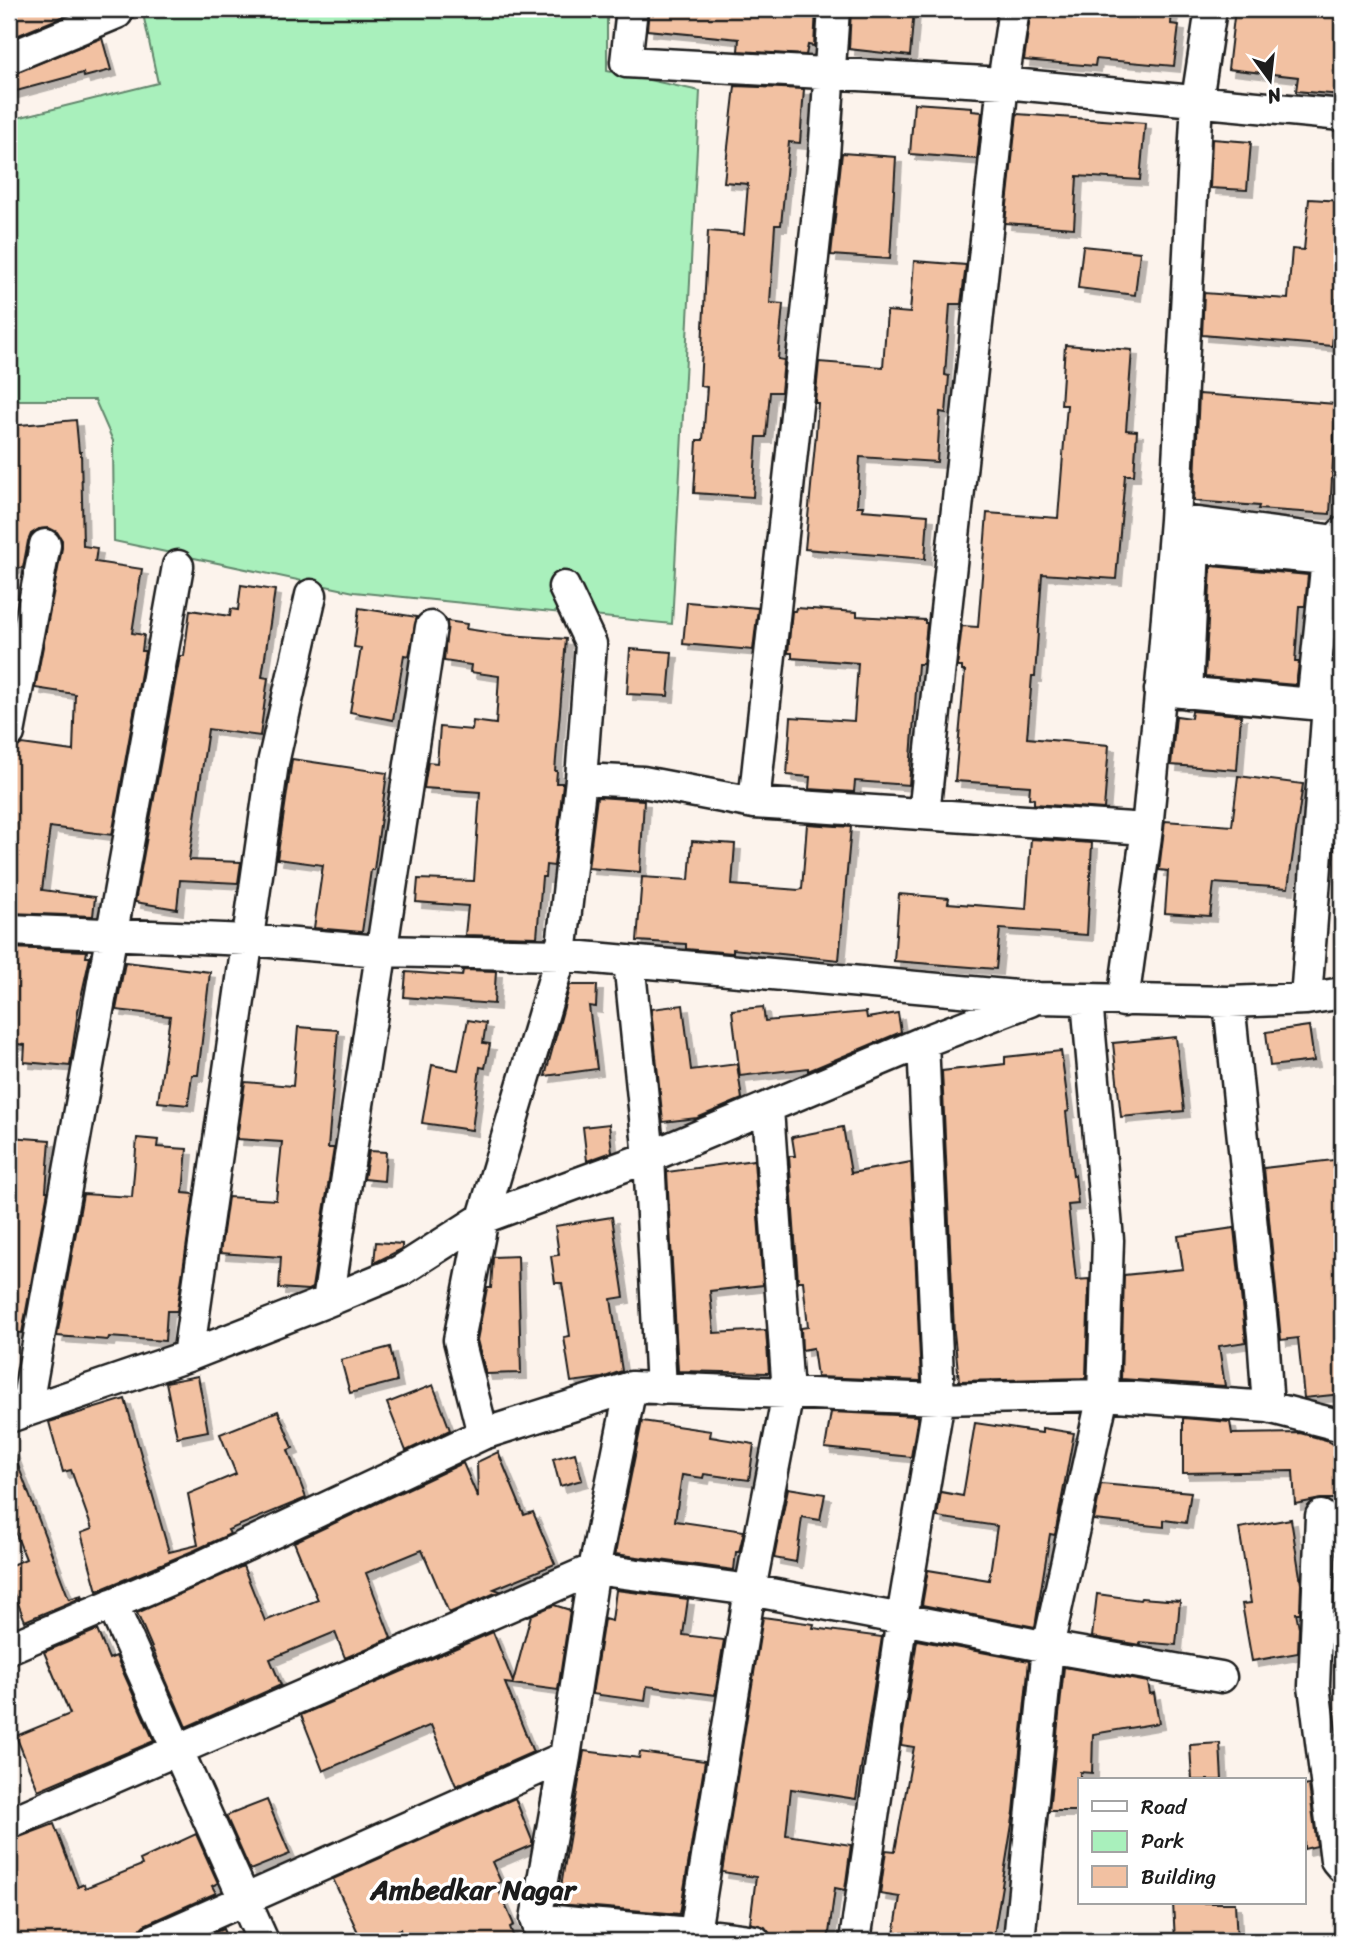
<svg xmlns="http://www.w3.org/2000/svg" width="1351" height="1950" font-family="Sriracha,sans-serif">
	<defs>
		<filter id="shadow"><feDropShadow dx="6" dy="6" stdDeviation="0" flood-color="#0004"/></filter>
	</defs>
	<rect width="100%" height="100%" fill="#fcf3ec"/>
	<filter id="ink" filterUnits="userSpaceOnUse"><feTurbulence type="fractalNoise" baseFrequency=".0143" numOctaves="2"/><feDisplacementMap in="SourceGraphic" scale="14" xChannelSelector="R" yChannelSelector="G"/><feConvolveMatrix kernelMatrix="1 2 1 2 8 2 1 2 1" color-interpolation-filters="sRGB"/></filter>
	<g filter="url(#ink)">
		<path fill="#a9f0bc" stroke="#62866c" stroke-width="2" d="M142,9H607V71L700,91L672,624L354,592L114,541L113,441L95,400H12L9,387V120L158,83Z"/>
		<path fill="#f2c1a2" stroke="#1c1c1c" stroke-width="2" filter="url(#shadow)" d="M27,9H65L67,15L9,39V14Z
			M649,9H816L814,46L808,45L806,55L738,51L739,39L647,30Z
			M851,9H914L910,56L849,49Z
			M1031,9H1172L1171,24L1179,25L1174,66L1096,59L1095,66L1024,60Z
			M1235,9H1342V95L1296,91L1298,77L1228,69Z
			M102,38L111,70L84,77L83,73L9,93V75Z
			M735,86L804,89L800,143L789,142L781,225H775L770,303L783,304L778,359L784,360L781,392H770L766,437H757L753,497L694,493L697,440H703L707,387L700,386L708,231L744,234L748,184L724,182Z
			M914,103L972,107V111L982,112L977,159L910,154Z
			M1017,114L1145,123L1140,180L1077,176L1074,228L1005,223Z
			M1212,139L1251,142L1247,190L1210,188Z
			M842,153L896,157L890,259L831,255Z
			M1309,199L1342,201V299H1336L1332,346L1202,335L1204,293L1288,299L1292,249L1304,250Z
			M1083,246L1140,252L1135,295L1078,288Z
			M914,261L966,265L961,304H950L945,375L949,376L946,413L940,412L937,462L860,457L857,506H863L862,510L928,515L925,559L805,549L816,434L818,403H815L819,362L883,367L887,311L910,313Z
			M1065,345L1132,350L1126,430L1137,431L1134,475H1125L1116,579L1042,574L1035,676H1032L1027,738L1109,745L1104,809L1034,804V799L1029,798L1030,786L955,781L965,671H962V667H957L962,626L978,627L987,513L1058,518L1067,405H1061Z
			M1199,394L1336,404L1330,514L1258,509L1259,506L1194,501Z
			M76,420L79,452H81L83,546L97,548L95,562L142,569L132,633L144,635L142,651H145L112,835L50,827L42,890L95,897L93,916L9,913V863L15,823H9V780L13,750L22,744L73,751L75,694L35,688L62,548V540L57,532L49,528L39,529L31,534L28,541L23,568L9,567V426Z
			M1211,566L1308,575L1305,606H1299L1295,662H1299L1296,685L1205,677Z
			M241,585L275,590L262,677L268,678L260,736L208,729L189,860L241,862L238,883L180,880L177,909L135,902L180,656H184L190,610L230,616L231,609L238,610Z
			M687,602L758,608L753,650L683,644Z
			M359,608L417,617L409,656L404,655L393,720L350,712L361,648L354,647Z
			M796,608L857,612V616L925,620V623H927L923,664H918L909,785L855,781L854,792L809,789L810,777L787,775L791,717L854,721L858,663L792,658V653H788L792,611H795Z
			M447,621L467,624L466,629L508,635L566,639L555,771H557L556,783H563L554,866L546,865L545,877H542L537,937L465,935L468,906L416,902L418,879L474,881L480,792L424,788L428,762L437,763L440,727L472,730L473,721L496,724L499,676L470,672L471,665L444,661Z
			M630,649L672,652L668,696L627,694Z
			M1192,711L1241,715L1237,770L1171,765L1176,716L1191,718Z
			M292,759L387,773L374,870H371L362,932L314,928L323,865L277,859Z
			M1238,776L1303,784L1288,888L1214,883L1210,916L1165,913L1168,871L1159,870L1165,821L1232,826Z
			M597,797L644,800L640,872L588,868Z
			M807,824L851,827L839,960L733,949V953L686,949V944L637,941L642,877L689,880L692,841L735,844L732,885L799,890L802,889Z
			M1031,839L1092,843L1087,935L1000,929L996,969L894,961L899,894L949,898L948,903L1026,909Z
			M9,948L87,951L86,957H90L78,1011L70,1066L24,1062L25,1045L9,1043Z
			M125,962L210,972L198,1075H192L188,1105L158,1102L170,1016L116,1010Z
			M463,970L496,971L494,1004L404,997L406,972L462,976Z
			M570,985H597L596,1007L589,1006L597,1069L545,1076Z
			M683,1005L691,1070L737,1064L742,1099L697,1118L663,1122L651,1009Z
			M763,1007L765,1021L866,1012L867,1018L898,1013L901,1032L808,1071V1068L740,1076L732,1010Z
			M468,1020L486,1023L483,1043L490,1044L485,1068L480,1067L472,1130L422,1123L432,1065L458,1070Z
			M1309,1026L1314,1061L1270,1066L1266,1032Z
			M298,1027L338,1030L328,1148H334L312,1288L308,1290L279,1288L281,1257L220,1253L228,1197L276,1200L282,1142L237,1139L245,1082L293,1086Z
			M1176,1037L1184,1111L1121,1117L1113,1043Z
			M1061,1051L1069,1111L1066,1112L1073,1176L1075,1175L1078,1204L1068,1205L1076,1280L1089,1279L1086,1378L959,1381L954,1332L942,1071L1005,1064V1057Z
			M609,1124L612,1152L587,1161L583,1127Z
			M843,1127L851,1173L911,1162L921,1381L817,1377L813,1348L802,1350L801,1328L808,1327L803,1281H798L789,1156H795L792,1137Z
			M10,1137L50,1140L46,1191H48L22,1333L9,1332Z
			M137,1138L158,1140L157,1147L187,1149L183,1193L194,1194L177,1311H167L165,1341L109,1337L108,1340L57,1336L83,1194L132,1197Z
			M369,1151L386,1152L384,1181L364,1179Z
			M1342,1159V1303L1336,1304L1342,1394L1304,1398L1298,1338L1281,1340L1264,1168Z
			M754,1160L763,1285L710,1291L714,1333L766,1330L769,1373L678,1371L667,1172Z
			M612,1217L624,1297L611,1299L622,1371L602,1378L571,1382L564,1337L570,1336L562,1283H555L551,1256L559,1255L555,1226Z
			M1234,1228L1246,1342L1219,1346L1225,1386L1121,1379L1124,1275L1183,1269L1178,1236Z
			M376,1242L402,1244V1249L374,1263Z
			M518,1256L521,1373L486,1374L477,1340L487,1288H491L493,1257Z
			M390,1347L397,1381L350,1393L341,1360Z
			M198,1376L208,1431L177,1437L166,1382Z
			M433,1385L450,1430L406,1451L387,1403Z
			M125,1399L169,1552L198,1545L188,1494L236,1474L220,1434L278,1411L293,1448L288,1450L306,1498L228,1530L230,1534L195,1550L97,1591L81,1533L92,1529L71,1470L63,1472L49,1422Z
			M831,1412L918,1416L911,1457L825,1448Z
			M1183,1418L1230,1422L1232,1434L1300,1433L1326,1440L1342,1449V1499H1321L1295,1504L1293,1471L1183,1473Z
			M642,1421L711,1431L710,1437L754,1444L749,1480L704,1474L703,1478L682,1475L675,1521L744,1531L739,1552H736L734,1570L615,1554Z
			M975,1423L1042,1433V1428L1074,1433L1055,1535L1050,1534L1035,1627L922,1605L928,1570L989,1580L997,1526L937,1517L941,1492L963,1496Z
			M11,1447L69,1599L82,1595L83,1597L25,1621L9,1581V1566L26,1559L9,1517V1448Z
			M498,1452L524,1515L533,1512L555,1564L494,1589L500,1591L449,1613L422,1550L366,1573L391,1638L345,1658L335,1632L270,1659L281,1685L186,1727L137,1613L243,1566L265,1621L318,1600L294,1542L463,1463L478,1498L477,1462Z
			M575,1453L582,1480L560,1486L553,1459Z
			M1101,1484L1191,1492L1186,1523L1164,1520V1527L1094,1520Z
			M788,1488L825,1494L820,1520L802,1517L796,1562L774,1558Z
			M1291,1519L1301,1583L1300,1613H1296L1299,1628L1298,1653L1252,1661L1242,1604L1251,1603L1239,1528Z
			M616,1590L688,1599L683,1635L724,1640L715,1695L647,1686L645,1701L592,1694L604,1619L612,1621Z
			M1097,1594L1140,1600L1141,1598L1180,1601L1176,1645L1140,1642L1141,1645L1092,1637Z
			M554,1605L570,1610L558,1690L505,1683L533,1752L456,1786L431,1725L323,1771L301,1715L493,1632L513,1682L531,1615Z
			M763,1617L814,1624L813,1628L882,1637L856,1799L791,1789L786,1835L851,1845L845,1890L835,1888L828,1941L787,1935V1940L772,1938L765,1927L750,1923L756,1877L722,1872Z
			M97,1630L109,1659L116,1656L154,1741L38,1790L16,1736L70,1714L44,1652Z
			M917,1640L1029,1661L1014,1812L993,1941H893L900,1897L880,1894L886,1850L895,1851L914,1747L901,1745Z
			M1064,1667L1148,1682L1150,1694L1154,1693L1159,1723L1093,1734L1092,1773L1080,1772V1811H1049Z
			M1220,1743L1222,1780H1192L1190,1745Z
			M584,1751L639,1758L640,1752L705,1761L680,1914L558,1904Z
			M1309,1785L1317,1846L1304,1849V1786Z
			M515,1798L532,1840V1845L492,1862L501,1882L496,1884L514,1925L510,1927L515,1941H404L400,1929L373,1941H362L333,1879Z
			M267,1800L290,1854L250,1870L226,1816Z
			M54,1824L78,1887L84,1884L85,1888L142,1865L140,1860L196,1834L218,1883L212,1886L216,1893L144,1925L138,1931L135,1941H9V1841Z
			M1173,1903H1235L1237,1941H1175Z
			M223,1929L228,1941H194Z"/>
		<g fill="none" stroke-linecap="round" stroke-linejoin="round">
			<defs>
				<path id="minor" d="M632,9L626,62L1003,83L1342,115
					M834,9L824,156L754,803L1147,829
					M9,58L117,13L115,9
					M1175,520L1328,540
					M1338,583L1342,533
					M1160,690L1312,704L1327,559L1194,547L1187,693
					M9,733L45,545
					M581,779L643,782L754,803
					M924,814L1003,83L1014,9
					M9,930L247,940L380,951L561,955L1038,998L1229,1002L1306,999L1342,993
					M629,961L649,1157L661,1389
					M1306,999L1330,678
					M1123,1001L1147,829L1163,665L1175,520L1197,100L1211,9
					M1229,1002L1263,1335L1268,1407
					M328,1301L431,627
					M188,1356L273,763L311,595
					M26,1410L178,566
					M9,1417L188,1356L328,1301L400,1271L483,1218L649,1157L923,1042L1030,1001
					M483,1434L459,1340L483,1218L561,955L581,779L591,644L564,587
					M1321,1516L1314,1686L1336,1860L1342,1867
					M112,1604L263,1941
					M9,1648L202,1566L483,1434L631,1387L939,1399L1103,1395L1268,1407L1342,1426
					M9,1823L594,1569L750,1590L1048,1647L1221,1677
					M536,1919C609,1927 683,1930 755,1941
					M695,1932L750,1590L788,1393L768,1109
					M152,1941L565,1757
					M543,1941L536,1919L565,1757L594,1569L631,1387
					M855,1941L902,1618L939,1399L923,1042
					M1019,1941L1048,1647L1103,1395L1108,1240L1087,1000"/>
			</defs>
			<use href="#minor" stroke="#1c1c1c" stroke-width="35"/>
			<use href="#minor" stroke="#fff" stroke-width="30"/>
		</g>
	</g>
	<g text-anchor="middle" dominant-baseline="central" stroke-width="7" stroke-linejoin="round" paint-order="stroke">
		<g font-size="28" font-weight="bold" fill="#1c1c1c" stroke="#fff">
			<text x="473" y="1889">Ambedkar Nagar</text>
		</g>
	</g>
	<rect width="1351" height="1950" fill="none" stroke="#fff" stroke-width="35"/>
	<rect x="18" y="18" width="1316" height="1915" fill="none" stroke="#1c1c1c" stroke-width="2.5" filter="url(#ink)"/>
	<rect x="1078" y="1778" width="228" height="126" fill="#ffffff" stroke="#a4a4a4" stroke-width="2"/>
	<rect x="1092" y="1801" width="35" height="10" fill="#ffffff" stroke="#a4a4a4" stroke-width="2"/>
	<text x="1141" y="1814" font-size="21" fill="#1c1c1c">Road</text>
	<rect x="1092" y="1831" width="35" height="21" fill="#a9f0bc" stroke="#a4a4a4" stroke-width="2"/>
	<text x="1141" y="1848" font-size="21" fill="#1c1c1c">Park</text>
	<rect x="1092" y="1866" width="35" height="21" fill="#f2c1a2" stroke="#a4a4a4" stroke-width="2"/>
	<text x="1141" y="1884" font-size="21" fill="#1c1c1c">Building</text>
	<g transform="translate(1270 80) rotate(165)" stroke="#ffffff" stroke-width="5" paint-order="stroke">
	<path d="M0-5L12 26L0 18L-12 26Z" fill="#1c1c1c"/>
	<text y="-10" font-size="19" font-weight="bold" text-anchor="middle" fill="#1c1c1c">N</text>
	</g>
</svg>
